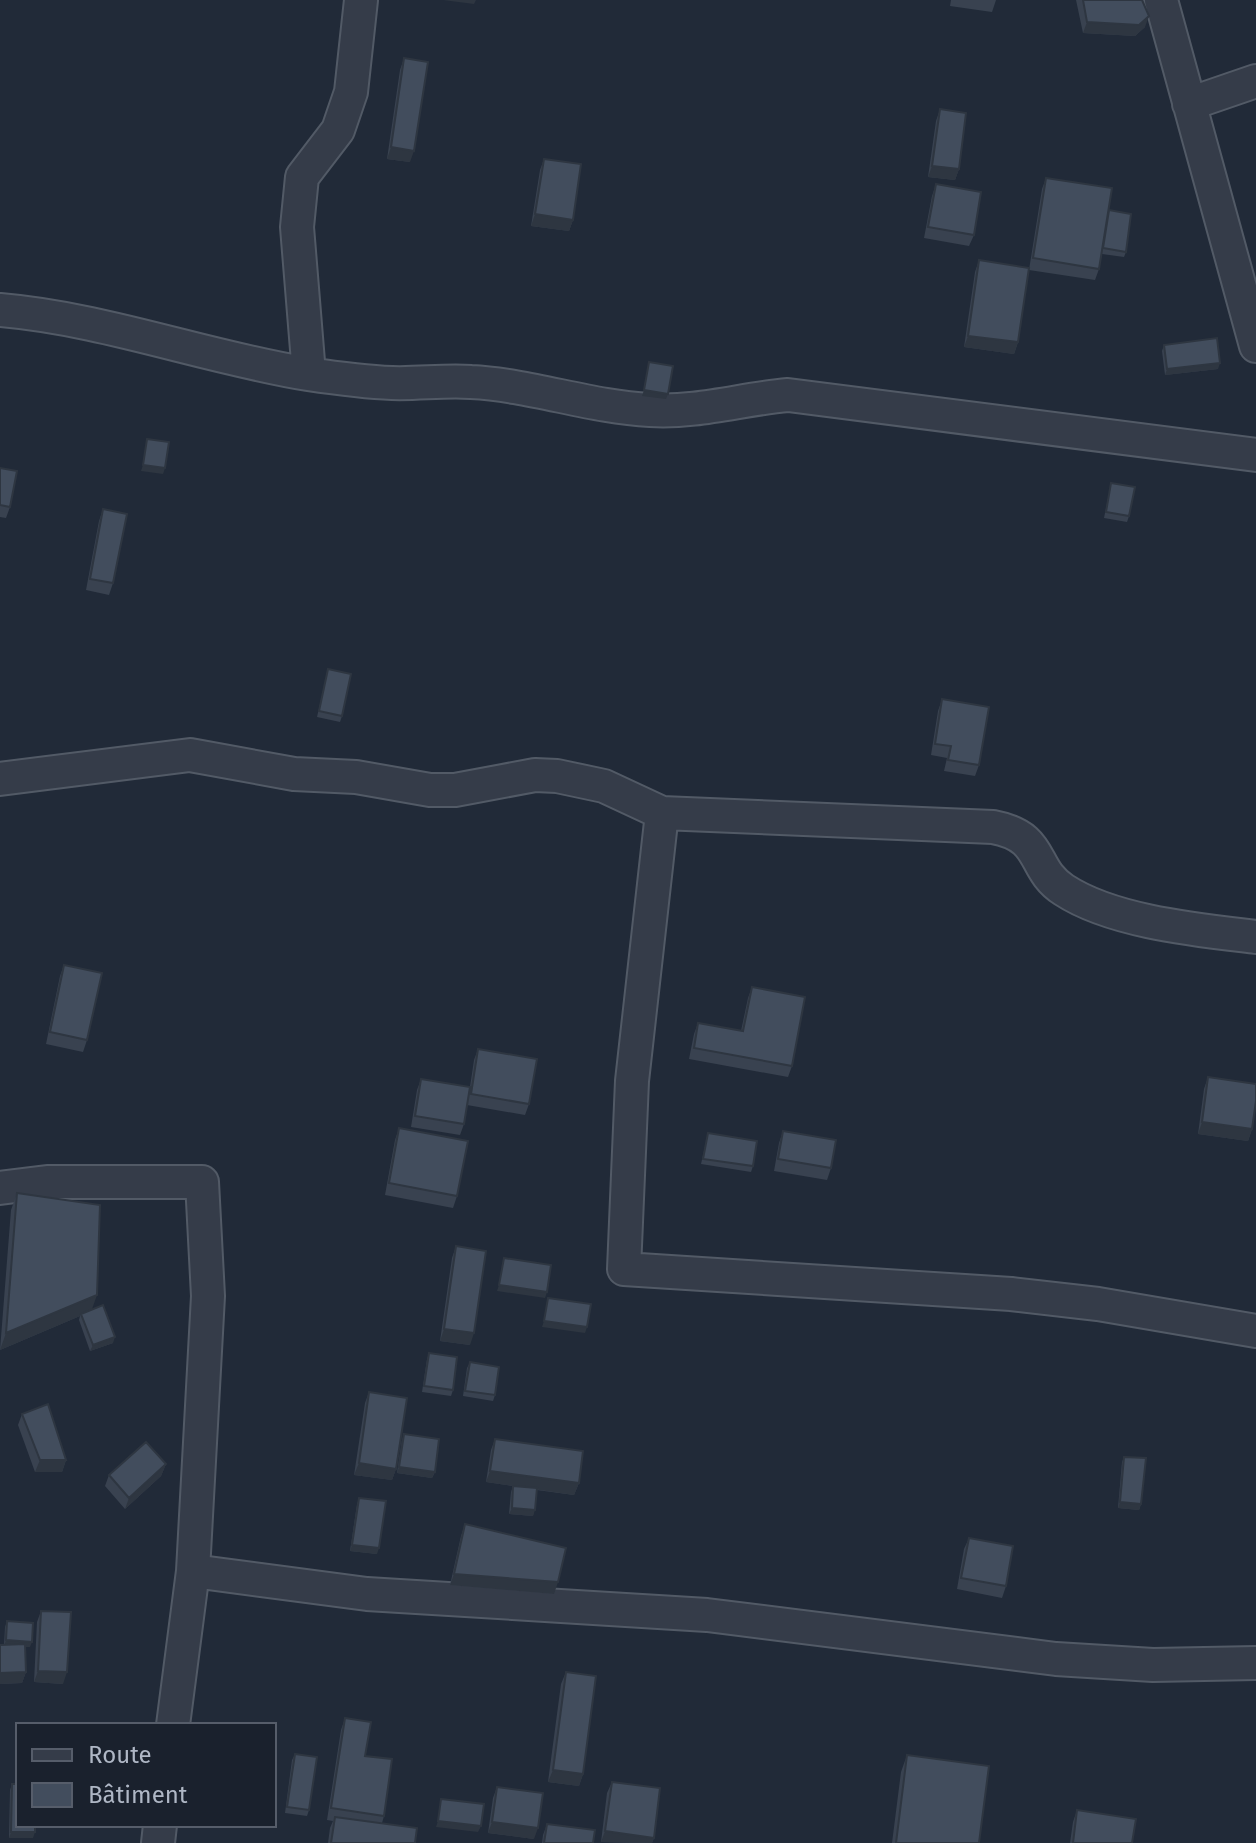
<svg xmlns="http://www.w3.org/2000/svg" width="1256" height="1843" font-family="'Fira Sans',sans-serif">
	<rect width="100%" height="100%" fill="#212a38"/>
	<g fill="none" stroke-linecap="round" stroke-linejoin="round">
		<defs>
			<path id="minor" d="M1161,0L1256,346
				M1189,104L1256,81
				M0,310C105,319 204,357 308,374C335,378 364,382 392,383C418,384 445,380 471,382C531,385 590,407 650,410C697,413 742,399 788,395L1256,455
				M309,374L297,227L302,177L338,130L351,92L361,0
				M0,779L190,755L294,774L356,777L430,790H455L535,775L557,776L604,786L662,813L993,827C1046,837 1030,868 1064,890C1113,922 1198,930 1256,937
				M662,813L632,1081L624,1269L1011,1294L1098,1304L1256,1331
				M0,1188L47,1182H202L208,1296L193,1571L173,1725
				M193,1571L367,1594L707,1615L1056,1659L1153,1665L1256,1663
				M158,1843L160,1825"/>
		</defs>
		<use href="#minor" stroke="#525a66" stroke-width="36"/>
		<use href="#minor" stroke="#353c49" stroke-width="32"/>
	</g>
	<path fill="#394250" d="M951,0H996L992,12L950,6Z
		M1076,0H1142L1145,27L1135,36L1083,33Z
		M404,58L410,162L387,159L400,70Z
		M940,109L959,169L955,180L928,177L936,121Z
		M544,159L573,220L569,231L531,226L540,170Z
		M1046,178L1108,213L1126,252L1124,257L1102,254L1099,269L1095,280L1029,270L1042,189Z
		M936,184L974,235L969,246L924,238L932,196Z
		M979,260L1018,342L1014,354L964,347L975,272Z
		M1164,345L1218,369L1165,375L1162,351Z
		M0,468L10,507L6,518L0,517Z
		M1111,483L1129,516L1127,522L1104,518Z
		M103,509L113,583L109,595L86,590L99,521Z
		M328,669L342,716L340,722L317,717Z
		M942,699L979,765L975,776L944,771L947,758L931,755L938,711Z
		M64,965L87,1040L83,1052L46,1044L60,976Z
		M752,987L792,1066L788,1077L689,1059L694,1034L698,1023L741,1031L748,998Z
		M478,1049L529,1104L525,1115L467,1105L464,1124L460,1135L411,1127L417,1090L421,1079L470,1087L474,1060Z
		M1208,1077L1252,1129L1248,1141L1198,1134L1204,1089Z
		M399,1128L457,1196L453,1208L385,1195L395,1140Z
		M783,1131L831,1168L827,1180L774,1171L779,1143Z
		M708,1133L753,1166L751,1172L701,1164Z
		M17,1193L92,1310L113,1343L90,1351L79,1320L80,1316L0,1350L11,1210Z
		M456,1246L470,1345L440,1341L452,1258Z
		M429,1353L453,1390L451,1396L422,1392L427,1359Z
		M470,1362L495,1395L493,1401L463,1396L467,1368Z
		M369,1392L396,1469L392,1480L354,1475L365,1403Z
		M22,1414L66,1460L62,1472H35L18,1425Z
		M404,1434L435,1472L432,1478L397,1473L402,1440Z
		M495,1439L579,1483L574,1495L537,1490L533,1516L509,1514L511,1492L513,1486L486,1482L491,1450Z
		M1124,1457L1141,1504L1139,1510L1118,1508L1122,1462Z
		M166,1464L161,1476L125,1509L105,1486L109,1475Z
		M359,1498L377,1554L350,1551L357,1504Z
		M465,1524L554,1594L450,1585L461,1536Z
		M969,1538L1006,1586L1002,1598L957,1589L964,1549Z
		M41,1611L63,1684L34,1682L37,1622Z
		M7,1621L30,1647H25L26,1672L22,1683L0,1684V1645H4L5,1627Z
		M566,1672L583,1774L579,1786L548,1782L561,1684Z
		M345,1718L365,1756L384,1816L382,1823L415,1843H328L330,1828L333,1821L327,1820L341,1730Z
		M295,1754L309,1810L307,1816L285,1813L292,1760Z
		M907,1755L979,1843H892L901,1772Z
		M612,1782L654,1838L652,1843L601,1842L607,1793Z
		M12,1784L33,1838H9L10,1790Z
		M497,1787L534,1839L488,1833L493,1798Z
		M1077,1810L1132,1843H1070L1073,1822Z
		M547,1824L593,1843H542L543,1835Z"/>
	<path fill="#2e3641" d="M443,0H476L474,4Z
		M1149,16L1145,27L1135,36L1083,33L1087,22Z
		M391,147L414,151L410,162L387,159Z
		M932,166L959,169L955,180L928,177Z
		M535,214L573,220L569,231L531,226Z
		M968,336L1018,342L1014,354L964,347Z
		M1220,363L1218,369L1165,375L1167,369Z
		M644,390L668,394L666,399L642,396Z
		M143,465L165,468L163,474L141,471Z
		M1202,1122L1252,1129L1248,1141L1198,1134Z
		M499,1285L547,1292L545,1298L497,1291Z
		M97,1295L91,1312L81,1314L80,1316L0,1350L6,1333Z
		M544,1321L587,1327L585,1333L542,1327Z
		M444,1329L474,1333L470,1345L440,1341Z
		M115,1337L113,1343L90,1351L93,1345Z
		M40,1460H66L62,1472H35Z
		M359,1463L396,1469L392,1480L354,1475Z
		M166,1464L161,1476L125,1509L129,1498Z
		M399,1467L435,1472L432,1478L397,1473Z
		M490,1471L579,1483L574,1495L486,1482Z
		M1120,1502L1141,1504L1139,1510L1118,1508Z
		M512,1508L535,1510L533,1516L509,1514Z
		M352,1545L379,1548L377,1554L350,1551Z
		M454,1574L558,1582L554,1594L450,1585Z
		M6,1640L32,1642L30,1647L4,1646Z
		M38,1671L67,1672L63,1684L34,1682Z
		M26,1672L22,1683L0,1684V1673Z
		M553,1770L583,1774L579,1786L548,1782Z
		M438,1821L481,1826L478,1832L436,1827Z
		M492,1822L538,1828L534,1839L488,1833Z
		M605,1831L654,1838L652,1843L601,1842Z
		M11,1832H35L33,1838H9Z"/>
	<path fill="#424d5d" stroke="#2e3641" stroke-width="2" d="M1083,0H1142L1149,16L1139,25L1087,22Z
		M404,58L428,62L414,151L391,147Z
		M940,109L966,113L959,169L932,166Z
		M544,159L581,164L573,220L535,214Z
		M1046,178L1112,188L1099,269L1033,258Z
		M936,184L981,192L974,235L928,227Z
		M1109,210L1131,214L1126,252L1103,248Z
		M979,260L1029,268L1018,342L968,336Z
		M1217,338L1220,363L1167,369L1164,345Z
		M649,362L673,366L668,394L644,390Z
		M147,439L169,442L165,468L143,465Z
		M0,468L17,471L10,507L0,505Z
		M1111,483L1135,487L1129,516L1106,512Z
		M103,509L127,514L113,583L90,579Z
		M328,669L351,674L342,716L319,711Z
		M942,699L989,707L979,765L948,760L951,746L935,744Z
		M64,965L102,973L87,1040L50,1032Z
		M752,987L805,997L792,1066L694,1048L698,1023L743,1031Z
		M478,1049L537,1059L529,1104L471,1094Z
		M1208,1077L1256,1084V1101L1252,1129L1202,1122Z
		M421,1079L470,1087L464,1124L415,1116Z
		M399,1128L468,1141L457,1196L389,1183Z
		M783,1131L836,1140L831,1168L778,1159Z
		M708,1133L757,1141L753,1166L703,1159Z
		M17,1193L100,1205L97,1295L6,1333Z
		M456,1246L486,1251L474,1333L444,1329Z
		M504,1258L551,1265L547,1292L499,1285Z
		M548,1298L591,1304L587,1327L544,1321Z
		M103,1305L115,1337L93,1345L81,1314Z
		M429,1353L457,1357L453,1390L424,1386Z
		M470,1362L499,1367L495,1395L465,1391Z
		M369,1392L407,1398L396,1469L359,1463Z
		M48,1404L66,1460H40L22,1414Z
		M404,1434L439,1439L435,1472L399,1467Z
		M495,1439L583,1451L579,1483L490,1471Z
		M146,1442L166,1464L129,1498L109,1475Z
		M1124,1457L1146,1458L1141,1504L1120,1502Z
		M513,1486L537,1488L535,1510L512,1508Z
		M359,1498L386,1501L379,1548L352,1545Z
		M465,1524L566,1548L558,1582L454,1574Z
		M969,1538L1013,1546L1006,1586L961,1578Z
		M41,1611L71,1612L67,1672L38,1671Z
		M7,1621L33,1623L32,1642L6,1640Z
		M25,1644L26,1672L0,1673V1645Z
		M566,1672L596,1676L583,1774L553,1770Z
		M345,1718L371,1722L365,1756L392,1759L384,1816L331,1808Z
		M295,1754L317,1757L309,1810L287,1807Z
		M907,1755L989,1766L979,1843H896Z
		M612,1782L660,1788L654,1838L605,1831Z
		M12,1784H18V1825H35V1832H11Z
		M497,1787L543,1793L538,1828L492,1822Z
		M441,1799L484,1804L481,1826L438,1821Z
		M1077,1810L1136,1819L1132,1843H1073Z
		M335,1817L417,1828L415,1843H331Z
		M547,1824L595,1830L593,1843H544Z"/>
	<rect x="16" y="1723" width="260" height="104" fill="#1a212d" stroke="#565d6a" stroke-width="2"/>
	<rect x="32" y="1749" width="40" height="12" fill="#353c49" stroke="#565d6a" stroke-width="2"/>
	<text x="88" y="1763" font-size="24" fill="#afb7c5">Route</text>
	<rect x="32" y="1783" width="40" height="24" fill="#424d5d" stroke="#565d6a" stroke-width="2"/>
	<text x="88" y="1803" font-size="24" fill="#afb7c5">Bâtiment</text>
</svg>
